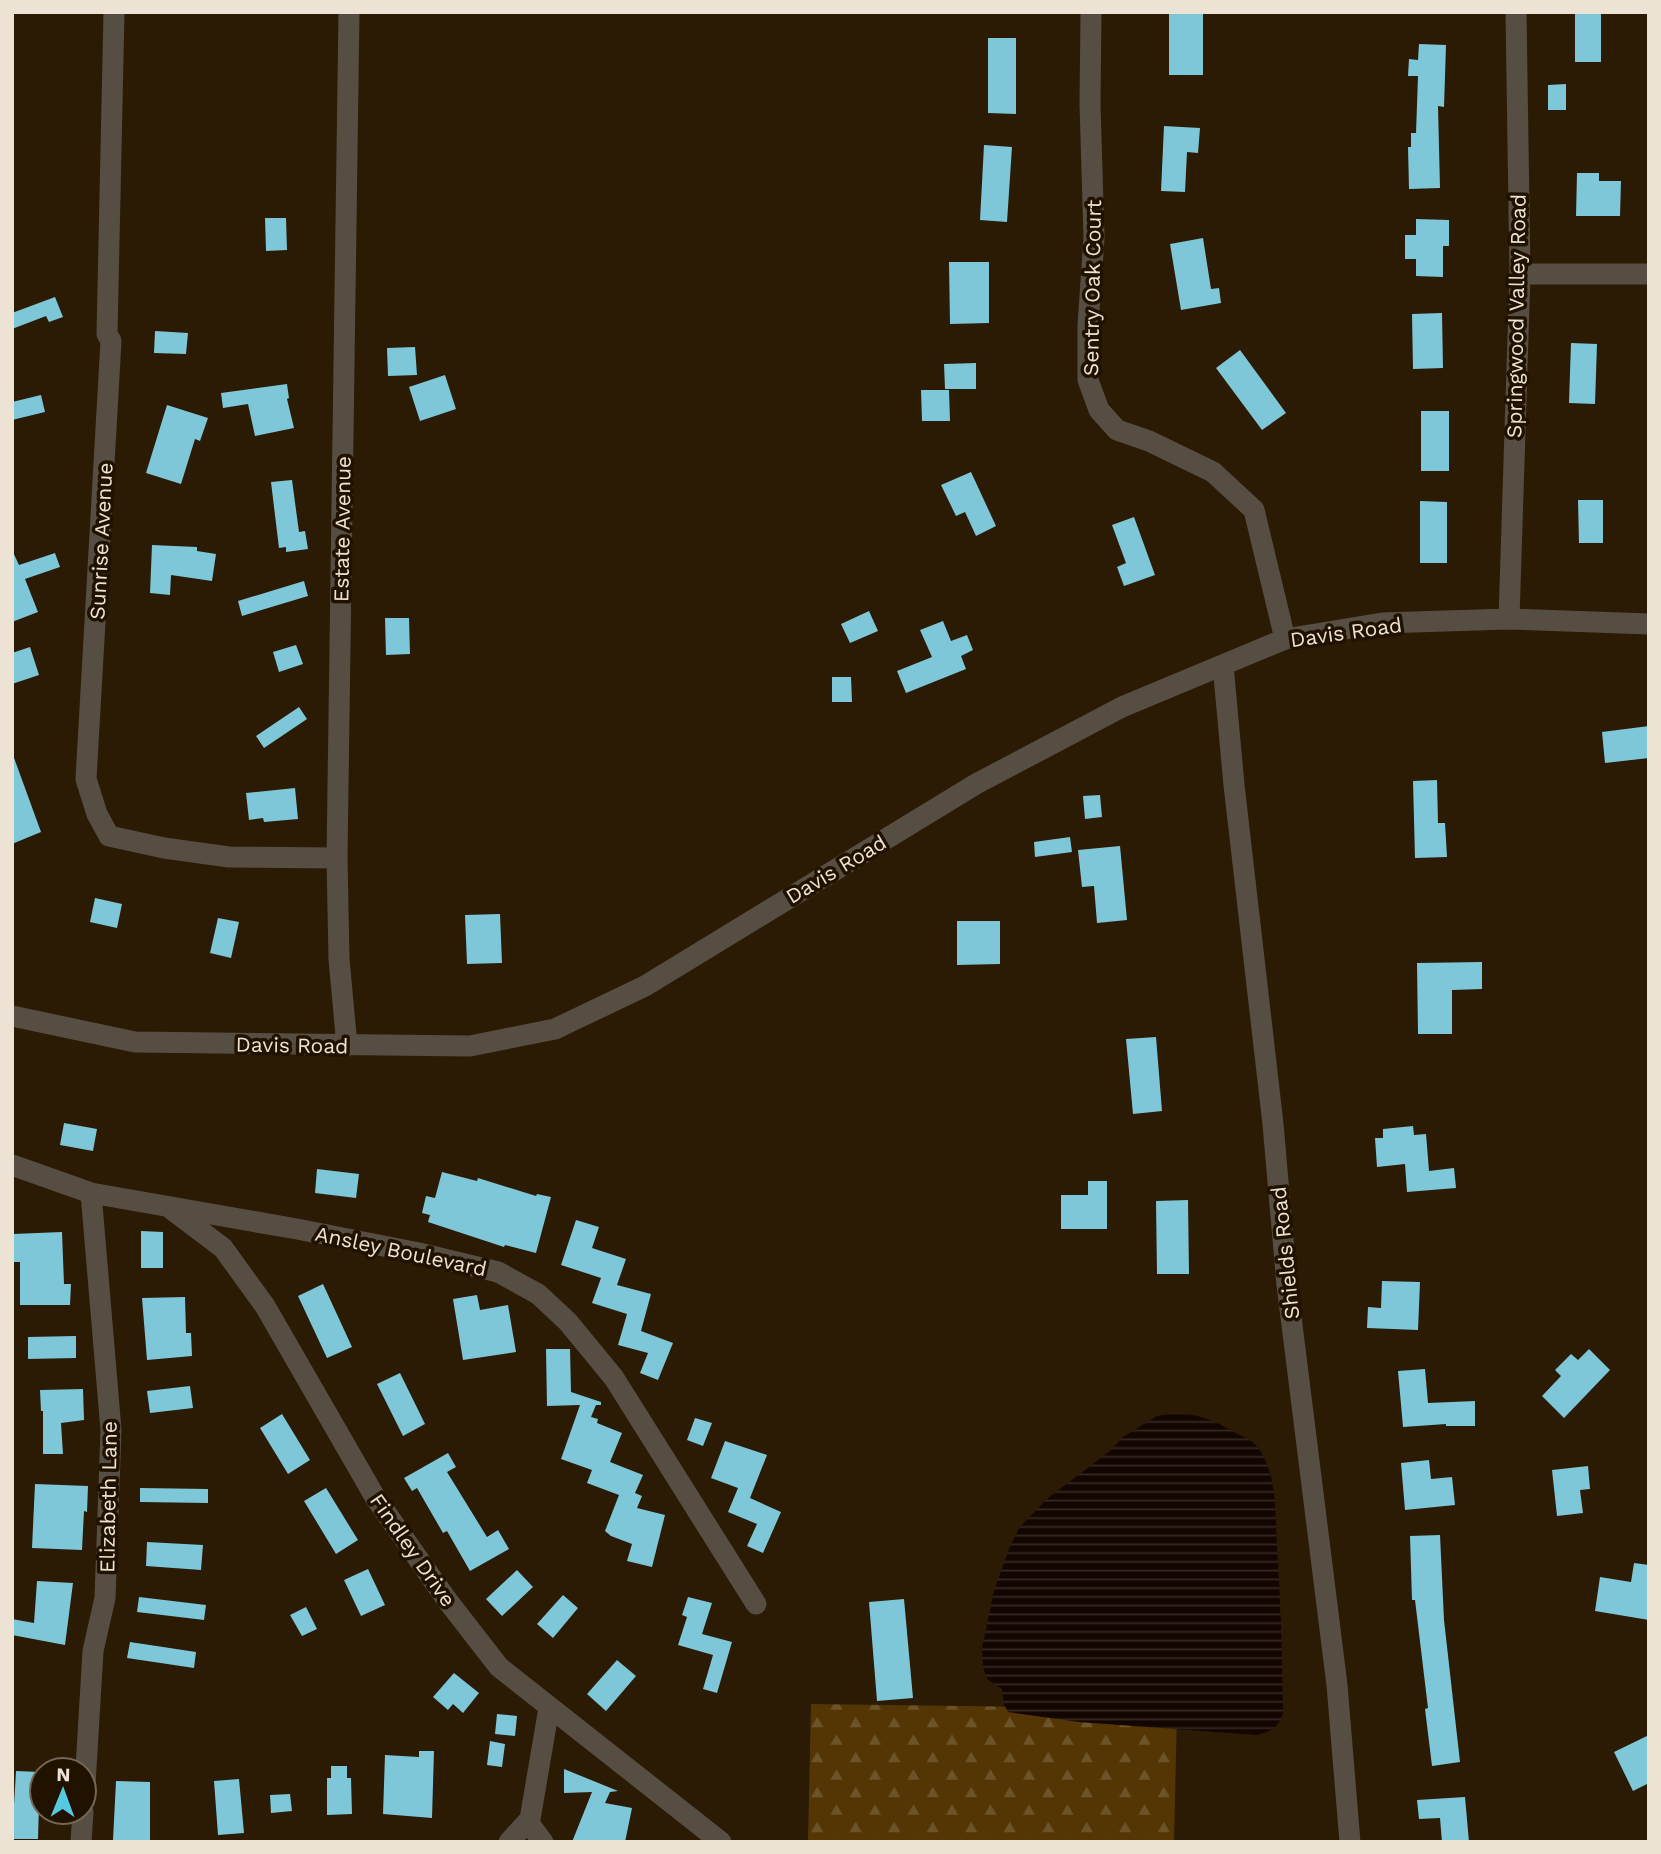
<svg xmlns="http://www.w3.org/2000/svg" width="1661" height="1854" font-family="'Work Sans',sans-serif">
	<defs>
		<pattern id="forest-firs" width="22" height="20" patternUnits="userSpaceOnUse" patternTransform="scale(1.75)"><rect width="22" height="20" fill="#543604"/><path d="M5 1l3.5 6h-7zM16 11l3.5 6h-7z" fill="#6d5328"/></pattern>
		<pattern id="water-rules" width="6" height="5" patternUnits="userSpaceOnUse" patternTransform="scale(1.75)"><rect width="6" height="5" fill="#130500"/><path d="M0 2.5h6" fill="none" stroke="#362924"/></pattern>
	</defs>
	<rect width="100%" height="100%" fill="#2b1b04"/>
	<path fill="url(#forest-firs)" d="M811,1704L1177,1709L1174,1842H808Z"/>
	<path fill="url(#water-rules)" d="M1174,1413C1202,1414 1214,1421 1238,1434C1247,1439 1254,1441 1259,1449C1278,1477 1275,1515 1277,1548C1281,1603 1282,1658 1283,1713C1278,1728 1273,1731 1257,1735L1079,1722L1008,1712L1004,1705L1002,1689L987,1679L983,1667L982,1648L994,1591L1009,1549L1019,1528L1048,1498L1110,1451L1123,1437L1157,1416Z"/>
	<path fill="#7ec7d8" d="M1169,12H1203V75H1169Z
		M1575,12H1601V62H1575Z
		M988,38H1016V114L988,113Z
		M1419,44L1446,45L1444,107L1438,106L1440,188L1409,189L1408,147H1411V133H1416L1418,76H1408L1409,59L1418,60Z
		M1566,84V110H1548V85Z
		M1164,126L1200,128L1198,153L1187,152L1185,192L1161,191Z
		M984,145L1012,147L1007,222L980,220Z
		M1577,173H1599V181H1621L1620,216H1576Z
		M265,218H286L287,250L266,251Z
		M1416,219L1449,220V246H1443V277L1416,276V259H1405V235H1416Z
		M1203,238L1211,289L1219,288L1221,303L1181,310L1170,244Z
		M949,262H989V323L950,324Z
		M55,297L63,317L49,322L46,316L12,329V313Z
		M1442,313L1443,368L1413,369L1412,314Z
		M155,331L188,333L186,354L154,353Z
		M1571,343L1597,344L1595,404L1569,403Z
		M415,347L417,375L388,376L387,348Z
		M1240,350L1286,413L1262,430L1216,368Z
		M976,363V389H945L944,364Z
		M445,375L456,409L420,421L409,387Z
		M287,384L289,398L287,399L294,428L255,436L248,404L223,408L221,393Z
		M921,390H949L950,421H922Z
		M41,395L45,412L12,420V402Z
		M167,405L208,418L200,441L195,439L181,484L146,473Z
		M1421,411H1449V471H1421Z
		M971,472L996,526L976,536L965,512L956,516L941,485Z
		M292,480L299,532L305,531L308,549L286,552V547L279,548L271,482Z
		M1578,500H1603V543H1579Z
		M1420,501L1447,502V563H1420Z
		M1134,517L1155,575L1124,586L1117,567L1126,563L1112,525Z
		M152,545L197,547V551L216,554L212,581L171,575L170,595L150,593Z
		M12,550L19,565L55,553L60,567L25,579L38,612L12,622Z
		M304,581L308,596L242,616L238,601Z
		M869,611L878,631L850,643L841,624Z
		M385,618H409L410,654L386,655Z
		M943,621L951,641L967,635L973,650L961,656L966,669L906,693L897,671L932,657L920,630Z
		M296,645L303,664L279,672L273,652Z
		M30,647L39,675L12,684V653Z
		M832,677H851L852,702H832Z
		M299,707L307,719L264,748L256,736Z
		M1649,726V758L1605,763L1602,732Z
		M13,755L41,832L12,844V755Z
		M1437,780L1438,823H1445L1447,857L1415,858L1413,781Z
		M295,788L298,819L264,822L263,818L249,820L246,793Z
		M1100,795L1102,817L1085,819L1083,796Z
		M1070,837L1072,852L1035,857L1034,842Z
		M1120,846L1127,920L1097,923L1094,886L1082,887L1078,850Z
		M95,898L122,904L117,928L90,922Z
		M500,914L502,963L467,964L465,915Z
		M218,918L239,922L231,958L210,953Z
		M957,921H1000V964L957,965Z
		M1482,962V989L1452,990V1034H1418L1417,963Z
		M1156,1037L1162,1111L1133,1114L1126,1039Z
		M64,1123L97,1129L93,1151L60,1145Z
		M1413,1126L1414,1135L1426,1134L1429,1171L1454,1168L1456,1188L1407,1192L1405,1164L1377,1167L1375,1138H1383V1129Z
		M317,1169L359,1174L356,1198L315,1193Z
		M442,1172L477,1181L478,1178L536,1196L537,1194L551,1197L536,1253L505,1245L504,1247L428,1222L430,1215L422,1213L426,1196L435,1198Z
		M1088,1181H1107V1229H1061V1195H1088Z
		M1188,1200L1189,1274H1157L1156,1201Z
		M576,1220L599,1227L592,1248L626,1259L617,1285L651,1294L641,1331L673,1343L658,1380L640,1373L648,1353L618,1345L627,1314L592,1303L601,1278L561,1265Z
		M141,1231L163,1232V1268H141Z
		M62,1232L64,1284H71L70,1305H20V1262H13V1234Z
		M1382,1281L1420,1282L1418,1330L1367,1328L1368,1307L1381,1308Z
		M323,1284L352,1347L327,1358L298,1296Z
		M477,1295L480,1310L508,1305L516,1352L463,1360L453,1299Z
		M185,1297L186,1333H191L192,1356L147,1360L142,1298Z
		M76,1336V1358L28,1359V1337Z
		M546,1349H570L571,1392L601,1402V1405H596L591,1417L598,1419L597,1423L622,1433L610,1462L643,1475L635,1493L642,1496L637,1508L665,1515L652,1567L627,1561L632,1544L611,1536L605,1531L619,1495L587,1483L592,1470L561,1459L580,1405L547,1406Z
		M1589,1349L1610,1370L1564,1418L1542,1396L1561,1376L1555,1370L1571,1354L1578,1360Z
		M1425,1369L1428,1403L1475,1401V1426H1446V1424L1403,1427L1398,1371Z
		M400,1373L425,1424L403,1436L377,1384Z
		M190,1386L193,1408L150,1413L147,1391Z
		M83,1389L84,1420L61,1423L63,1454H43V1411H41L40,1390Z
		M282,1414L310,1460L288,1474L260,1428Z
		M695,1418L712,1423L703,1446L687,1440Z
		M725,1441L767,1455L750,1498L781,1512L763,1553L747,1546L757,1524L728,1512L738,1488L711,1478Z
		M448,1453L456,1467L447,1472L487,1537L498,1530L509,1549L470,1571L447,1531L443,1533L417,1488L412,1491L404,1478Z
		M1429,1460L1431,1479L1452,1477L1455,1505L1405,1510L1401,1463Z
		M1588,1466L1590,1489L1580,1490L1583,1513L1557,1516L1552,1470Z
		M35,1484L88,1486L87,1512L84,1511L82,1550L32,1548Z
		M140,1488L208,1489V1503L140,1502Z
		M326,1488L358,1540L336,1554L304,1501Z
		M1440,1535L1444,1620L1460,1762L1432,1766L1425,1709L1428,1708L1415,1600H1412L1410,1536Z
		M147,1542L203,1545L201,1570L146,1566Z
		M1634,1563L1649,1565V1620L1595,1611L1600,1577L1631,1582Z
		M368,1569L385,1605L361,1616L344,1580Z
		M517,1570L533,1587L502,1616L486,1599Z
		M37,1581L73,1583L65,1645L12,1635V1619L34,1623Z
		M563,1595L578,1608L553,1638L537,1624Z
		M139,1597L206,1605L204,1620L137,1612Z
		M688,1597L712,1603L702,1634L732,1642L717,1693L703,1689L713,1655L678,1645L687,1617L682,1615Z
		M904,1599L913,1698L877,1701L869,1602Z
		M306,1607L317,1629L302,1636L290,1615Z
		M130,1642L196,1652L194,1668L127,1658Z
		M617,1660L636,1676L606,1711L587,1694Z
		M454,1673L479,1693L463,1713L453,1704L448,1710L433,1697Z
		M497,1714L517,1716L515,1736L495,1734Z
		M1649,1735V1783L1633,1791L1614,1752Z
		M490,1741L505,1744L502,1767L487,1765Z
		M419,1751H434L432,1818L383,1814L385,1755L419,1757Z
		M331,1766H347V1778H351L352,1814L327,1815V1778H331Z
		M564,1769L618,1791L610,1792L605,1803L632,1808L625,1842H572L592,1792L564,1793Z
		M16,1771L40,1772L38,1839H12Z
		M239,1779L244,1833L218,1835L214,1781Z
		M116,1781L150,1782V1840H113Z
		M290,1794L292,1811L271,1813L270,1795Z
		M1465,1797L1469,1842H1442L1440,1818L1419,1819L1417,1800Z"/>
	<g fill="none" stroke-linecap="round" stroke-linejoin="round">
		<path stroke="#564e43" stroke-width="21" d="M114,12L107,334L111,341L86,779L97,814L109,836L164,848L229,857L337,858
			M1091,12L1090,104L1094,238L1088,325V380L1099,410L1117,430L1149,441L1213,472L1254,510L1285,639
			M1520,274H1649
			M1509,619L1520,274L1516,12
			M1223,665L1234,785L1273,1124L1287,1285L1337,1685L1350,1842
			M12,1016L135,1042L470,1046L555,1029L645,986L976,784L1122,707L1285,639L1382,623L1509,619L1649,624
			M347,1046L339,959L337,858L349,12
			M12,1165L91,1193L297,1229L419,1253L498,1272L538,1294L568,1322L614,1378L756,1604
			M170,1208L223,1248L265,1306L375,1497L447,1600L499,1667L721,1842
			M84,1801L93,1651L105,1598L111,1430L91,1193
			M528,1822L543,1842
			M81,1842L83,1812
			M509,1842L530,1819L549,1708"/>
	</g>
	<g text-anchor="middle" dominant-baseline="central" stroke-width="7" stroke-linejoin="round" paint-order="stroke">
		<g font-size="21" fill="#ede3d5" stroke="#211200">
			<text transform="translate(1092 288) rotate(-89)">Sentry Oak Court</text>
			<text transform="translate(1516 316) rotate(-89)">Springwood Valley Road</text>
			<text transform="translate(342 529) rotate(-89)">Estate Avenue</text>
			<text transform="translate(101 541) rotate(-87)">Sunrise Avenue</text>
			<text transform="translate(1346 632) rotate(-8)">Davis Road</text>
			<text transform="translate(836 869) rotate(-31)">Davis Road</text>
			<text transform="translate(292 1045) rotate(1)">Davis Road</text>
			<text transform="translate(401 1251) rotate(12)">Ansley Boulevard</text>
			<text transform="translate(1285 1253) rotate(-96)">Shields Road</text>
			<text transform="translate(108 1497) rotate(-89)">Elizabeth Lane</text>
			<text transform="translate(413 1550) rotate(55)">Findley Drive</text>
		</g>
	</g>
	<rect width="1661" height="1854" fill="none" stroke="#ede3d5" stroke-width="28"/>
	<g transform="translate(63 1791) rotate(1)"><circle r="33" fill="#211200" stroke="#736655" stroke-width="2"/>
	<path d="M0-5L12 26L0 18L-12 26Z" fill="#56c9e1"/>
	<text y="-10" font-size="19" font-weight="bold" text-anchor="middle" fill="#ede3d5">N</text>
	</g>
</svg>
